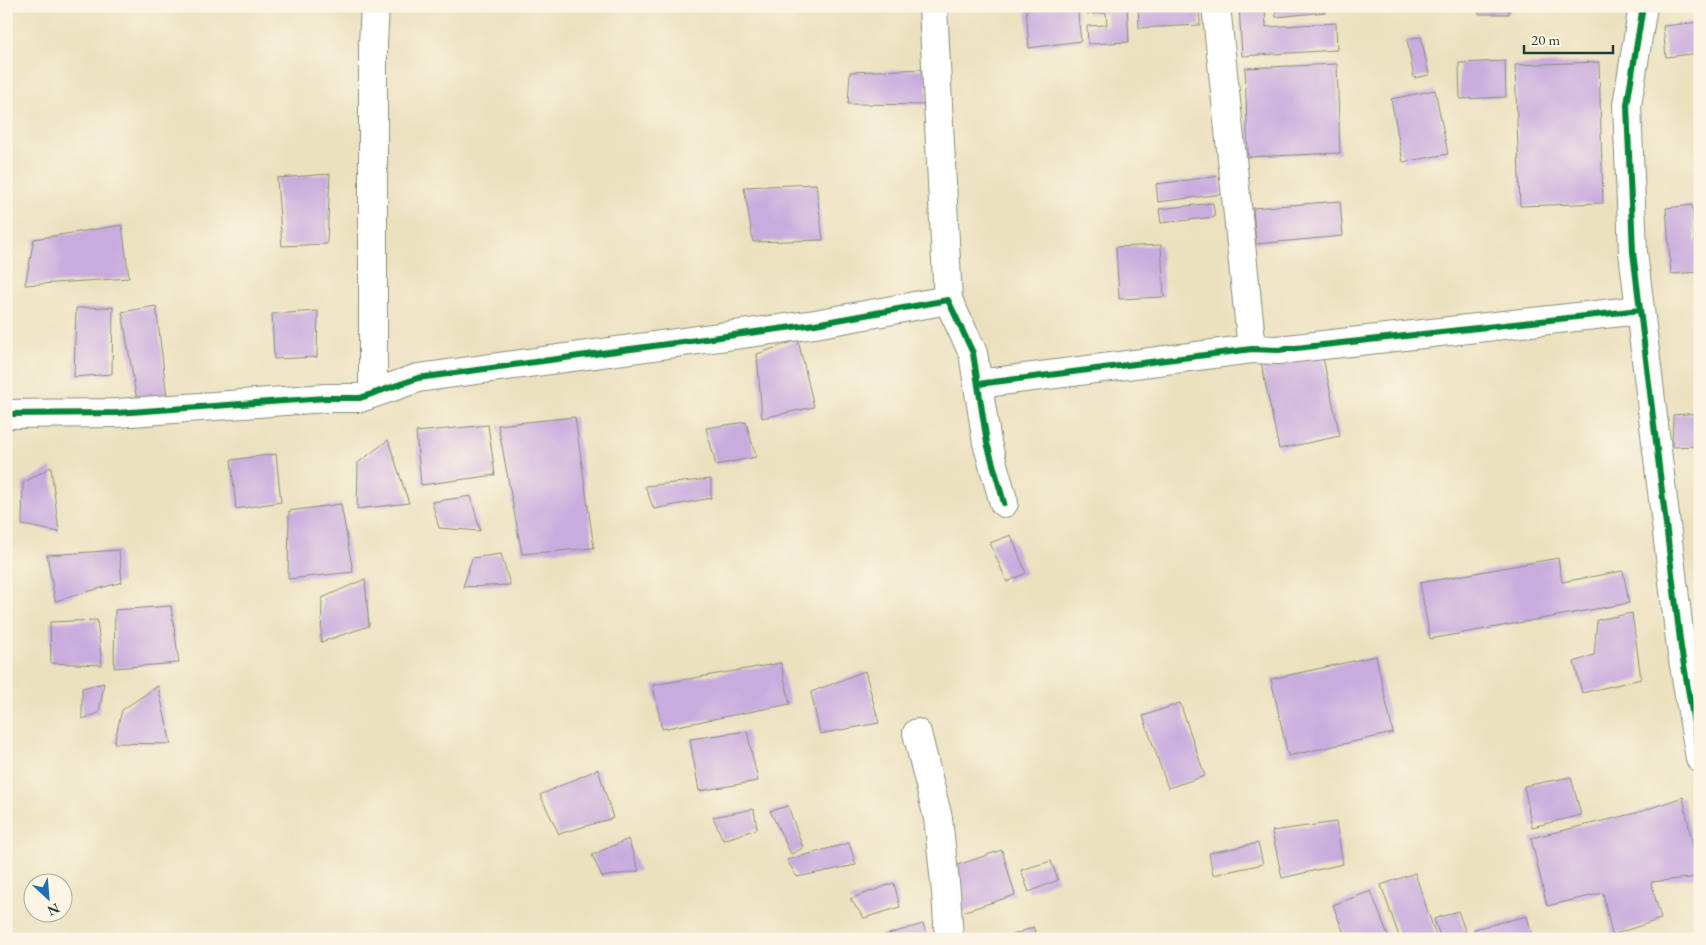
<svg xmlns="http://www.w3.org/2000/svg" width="1706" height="945" font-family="'EB Garamond',serif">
	<rect width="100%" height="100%" fill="#fcf5e5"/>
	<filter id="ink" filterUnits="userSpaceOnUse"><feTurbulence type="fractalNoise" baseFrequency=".02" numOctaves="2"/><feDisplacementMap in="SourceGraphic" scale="10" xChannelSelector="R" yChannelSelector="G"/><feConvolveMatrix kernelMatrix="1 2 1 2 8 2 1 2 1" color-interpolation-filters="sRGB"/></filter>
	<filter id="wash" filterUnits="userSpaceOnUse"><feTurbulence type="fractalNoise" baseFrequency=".0096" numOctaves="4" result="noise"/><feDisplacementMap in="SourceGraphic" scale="20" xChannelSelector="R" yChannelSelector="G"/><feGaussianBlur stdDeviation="1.12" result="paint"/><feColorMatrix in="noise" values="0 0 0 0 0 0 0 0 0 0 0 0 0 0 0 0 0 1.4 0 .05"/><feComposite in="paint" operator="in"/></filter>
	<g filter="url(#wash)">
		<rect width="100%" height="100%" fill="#ebe1bf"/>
		<g id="blocks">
			<path fill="#c9acde" d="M1026,6H1077L1081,41L1029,48Z
				M1087,6H1127L1129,42L1088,44L1087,26L1107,25L1106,13L1087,14Z
				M1138,6H1199L1200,25L1139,28Z
				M1239,6H1265L1266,27L1336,23L1337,50L1242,56Z
				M1275,6H1326V12L1276,17Z
				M1479,6H1509V14H1479Z
				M1700,22V53L1666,57L1663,26Z
				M1421,37L1429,75L1414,78L1407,39Z
				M1505,61L1506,97L1460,99L1459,63Z
				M1599,62L1603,203L1520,206L1515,65Z
				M1337,64L1340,153L1248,157L1245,68Z
				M926,69L928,105L848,104L850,72Z
				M1435,90L1448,154L1403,162L1391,99Z
				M330,174L327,244L282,246L277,178Z
				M1220,176L1222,194L1158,202L1156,184Z
				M816,184L823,240L753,242L744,187Z
				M1340,201L1343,236L1256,244L1253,208Z
				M1213,203L1215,217L1161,223L1159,209Z
				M1692,205L1695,242H1700V272L1671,274L1666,208Z
				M122,225L129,278L25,285L34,239Z
				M1161,245L1164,297L1119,299L1116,247Z
				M156,306L167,397L137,401L122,312Z
				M113,307L112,374L74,377L76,308Z
				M318,311L317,357L274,359L272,314Z
				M798,340L814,407L762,418L757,354Z
				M1321,349L1340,436L1279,449L1261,362Z
				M1700,413V446L1672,447L1673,415Z
				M575,417L594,548L522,554L498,425Z
				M746,422L756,457L716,465L706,428Z
				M488,425L495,475L421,485L416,432Z
				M388,440L409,503L357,509L358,463Z
				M276,454L281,502L236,509L231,460Z
				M51,467L59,532L22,525L23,483Z
				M711,479V498L654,509L645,486Z
				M471,496L480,531L439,528L432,502Z
				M341,504L353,572L288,579L289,511Z
				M1011,535L1026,573L1007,582L990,543Z
				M119,550L122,582L55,601L47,555Z
				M501,554L510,585L463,587L472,558Z
				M1558,558L1562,582L1623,571L1629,603L1430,639L1420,583Z
				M365,579L369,626L321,642L322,598Z
				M171,606L179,663L114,668L115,610Z
				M1632,613L1641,679L1582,693L1574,662L1594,655L1597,620Z
				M97,620L102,665L51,663L50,622Z
				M1376,656L1393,733L1288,756L1271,679Z
				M781,663L790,704L662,729L653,685Z
				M865,671L879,723L820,734L811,692Z
				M104,683L99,713L82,719V688Z
				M158,686L171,744L114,743L122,710Z
				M1180,703L1205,776L1168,788L1143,716Z
				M747,731L758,781L699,791L690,739Z
				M598,769L613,818L559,834L540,795Z
				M1571,777L1581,815L1532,827L1524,786Z
				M1683,797L1699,877L1651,882L1661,919L1612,935L1603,893L1547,906L1531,838L1636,813Z
				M788,806L803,848L791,854L770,811Z
				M754,809L757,829L723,840L713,817Z
				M1336,822L1343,864L1282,878L1272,831Z
				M628,839L639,871L602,877L592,855Z
				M849,843L856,865L797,877L787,860Z
				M1258,843L1263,864L1213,875L1209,853Z
				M1002,850L1015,895L959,913L946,869Z
				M1051,861L1058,880L1029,892L1021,870Z
				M1415,873L1437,939H1400L1381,885Z
				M894,883L900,907L864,918L850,899Z
				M1371,891L1389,939H1346L1333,905Z
				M1458,911L1468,939H1441L1434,919Z
				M1527,916L1533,939H1476L1474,929Z
				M923,924L928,939H875V938Z
				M1033,927L1038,939H1003Z"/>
		</g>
	</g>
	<g filter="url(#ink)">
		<use href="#blocks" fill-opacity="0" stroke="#858f7a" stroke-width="1"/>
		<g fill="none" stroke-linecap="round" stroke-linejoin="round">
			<defs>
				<path id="minor" d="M933,6L948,300
					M1216,6L1252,349
					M1643,6L1627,105L1633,252L1681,648L1700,758
					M978,384L1252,349L1278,350L1640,310
					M373,393V44L375,6
					M6,414L117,413L326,398H360L418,378L815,324L948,300L973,353L987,443L1004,503
					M917,733L938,818L946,892L949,939"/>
			</defs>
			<use href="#minor" stroke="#858f7a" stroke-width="30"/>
			<use href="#minor" stroke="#fff" stroke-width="28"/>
			<defs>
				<path id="cycleway" d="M1643,6L1627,105L1633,252L1681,648L1700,758
					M978,384L1252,349L1278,350L1640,310
					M6,414L117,413L326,398H360L418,378L815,324L948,300L973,353L987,443L1004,503"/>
			</defs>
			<use href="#cycleway" stroke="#fcf5e5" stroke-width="9"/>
			<use href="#cycleway" stroke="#00873e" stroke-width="6"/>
		</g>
	</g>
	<rect width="1706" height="945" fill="none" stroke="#fcf5e5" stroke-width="25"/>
	<g transform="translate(48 898) rotate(154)"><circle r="24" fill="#fcf5e5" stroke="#a4ab9e"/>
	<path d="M0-4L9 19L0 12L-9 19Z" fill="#1f6fb2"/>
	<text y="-8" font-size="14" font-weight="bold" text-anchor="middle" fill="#1f3d34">N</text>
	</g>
	<path d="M1524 45v8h89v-8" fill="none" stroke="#1f3d34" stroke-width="2.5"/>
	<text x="1531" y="45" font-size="15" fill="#1f3d34" stroke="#fcf5e5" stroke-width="4" paint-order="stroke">20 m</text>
</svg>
